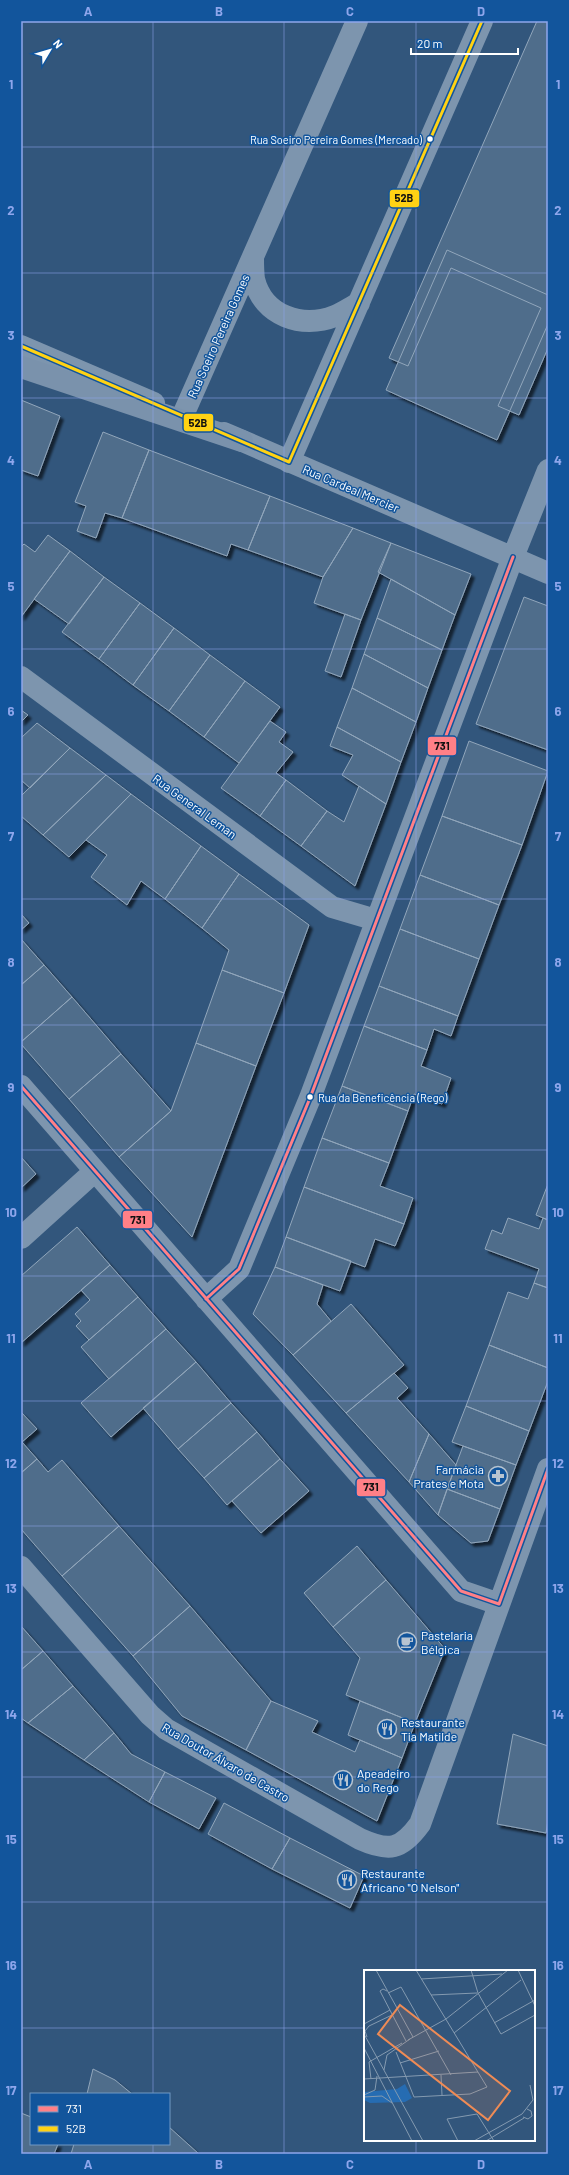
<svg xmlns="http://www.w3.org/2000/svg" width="569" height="2175" font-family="Barlow,sans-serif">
	<defs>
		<filter id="shadow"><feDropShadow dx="3.5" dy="3.5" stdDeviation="1" flood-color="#0009"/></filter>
	</defs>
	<rect width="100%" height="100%" fill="#32567c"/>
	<path fill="#4f6d8b" stroke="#91a6bb" filter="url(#shadow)" d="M537,21H548V348L519,415L498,406L541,308L451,268L408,366L389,358Z
		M447,250L548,295V324L497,440L386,390Z
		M21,400L60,416L38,476L21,470Z
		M103,432L149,450L122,518L105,513L96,538L77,531L86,506L75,502Z
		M149,450L270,496L248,550L231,544L227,556L122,518Z
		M270,496L353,528L323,577L248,550Z
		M353,528L391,543L361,620L314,603L323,577Z
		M48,535L70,551L21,617V547L24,544L35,552Z
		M391,543L471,574L455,615L378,572Z
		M70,551L104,577L69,624L34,599Z
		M104,577L140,603L99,659L62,632Z
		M391,579L455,615L442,650L377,618Z
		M524,597L548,606V750L476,724Z
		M140,603L174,628L133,685L99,659Z
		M345,614L361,620L341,677L325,671Z
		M377,618L442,650L428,688L364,654Z
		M174,628L210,655L169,711L133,685Z
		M364,654L428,688L416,722L352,688Z
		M210,655L245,681L204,737L169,711Z
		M245,681L280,707L239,763L204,737Z
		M352,688L416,722L401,762L337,727Z
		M21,710L28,715L21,722Z
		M270,721L286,732L279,742L293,752L276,773L286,780L260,816L221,788Z
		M37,723L70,748L30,788L21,780V738Z
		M337,727L401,762L386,804L342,775L353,755L330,746Z
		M469,741L548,771L522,845L442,816Z
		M70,748L106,775L43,835L21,816V796Z
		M106,775L131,794L69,857L43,835Z
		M286,780L327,811L301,846L260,816Z
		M359,786L386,804L355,886L301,846L327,811L344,822Z
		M131,794L201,846L165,899L141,881L127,905L91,877L107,855L86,840Z
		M442,816L522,845L499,905L420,875Z
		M201,846L239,874L202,928L165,899Z
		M239,874L309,925L284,993L222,970L229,950L202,928Z
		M420,875L499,905L479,959L400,929Z
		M21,914L29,923L21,930Z
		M400,929L479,959L458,1016L379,986Z
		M21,939L44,965L21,985Z
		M44,965L72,997L21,1042V985Z
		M222,970L284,993L256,1066L196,1043Z
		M379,986L458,1016L451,1036L434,1029L427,1050L364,1026Z
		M72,997L121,1054L69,1099L21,1044V1042Z
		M364,1026L427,1050L421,1066L451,1078L442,1104L414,1094L408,1111L342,1086Z
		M196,1043L256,1066L192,1237L119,1157L171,1111Z
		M121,1054L171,1111L119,1157L69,1099Z
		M342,1086L408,1111L389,1163L322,1138Z
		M322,1138L389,1163L380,1186L413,1198L404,1224L304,1187Z
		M21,1157L36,1174L21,1188Z
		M548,1184V1220L536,1215Z
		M304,1187L404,1224L395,1246L375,1239L365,1267L286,1237Z
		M508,1218L539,1229L543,1218L548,1220V1288L534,1283L539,1269L485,1249L492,1230L502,1234Z
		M77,1227L110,1265L21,1343V1276Z
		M286,1237L351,1261L340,1291L275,1267Z
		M110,1265L138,1297L89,1340L76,1326L81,1321L75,1314L90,1300L81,1290Z
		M275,1267L323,1285L317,1304L331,1321L293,1355L253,1314Z
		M534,1283L548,1288V1368L489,1345L508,1292L528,1299Z
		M138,1297L166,1329L109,1379L81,1347Z
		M351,1304L404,1365L346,1413L293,1355Z
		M166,1329L196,1362L111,1437L81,1403Z
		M489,1345L548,1368V1381L529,1431L466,1406Z
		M196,1362L231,1403L178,1449L143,1408Z
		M394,1373L408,1388L397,1398L429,1434L409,1482L346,1413Z
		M231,1403L257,1432L204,1478L178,1449Z
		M466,1406L529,1431L516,1465L452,1442Z
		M21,1412L37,1429L22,1442L37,1459L21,1473Z
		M257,1432L280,1459L227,1505L204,1478Z
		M429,1434L456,1465L438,1515L409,1482Z
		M463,1446L516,1465L500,1509L447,1489Z
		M37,1459L48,1472L62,1460L119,1526L62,1576L21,1529V1473Z
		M280,1459L309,1491L261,1533L232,1501Z
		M447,1489L500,1509L488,1541L471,1543L438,1515Z
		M119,1526L190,1606L133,1656L62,1576Z
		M357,1546L386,1580L333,1627L304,1593Z
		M386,1580L445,1649L415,1723L346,1695L360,1658L333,1627Z
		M190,1606L271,1701L246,1750L182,1716L133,1656Z
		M21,1626L43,1651L21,1670Z
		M43,1651L73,1686L28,1723L21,1718V1670Z
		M73,1686L114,1733L84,1760L28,1723Z
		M271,1701L318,1721L312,1732L355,1752L360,1740L402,1758L377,1821L246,1750Z
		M360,1701L415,1723L402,1758L348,1735Z
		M114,1733L131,1754L165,1772L149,1802L84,1760Z
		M513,1734L548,1746V1820L546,1833L497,1824Z
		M165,1772L216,1798L199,1829L149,1802Z
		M224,1803L290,1838L272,1869L208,1834Z
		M290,1838L364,1876L350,1908L272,1869Z
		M93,2069L115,2080L132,2094H87Z
		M21,2113L31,2117V2144H58L54,2154H21Z
		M169,2127L199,2154H71L74,2144H169Z"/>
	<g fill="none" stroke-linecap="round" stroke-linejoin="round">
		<path stroke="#7d95ae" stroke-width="22" d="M253,257C253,264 253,272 254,279C263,316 302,329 335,316C343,313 351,307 359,303
			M21,346L154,403
			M183,415L357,21
			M224,433L548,573
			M289,462L482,21
			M21,677L332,907L376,920
			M21,1086L461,1591L499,1604
			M21,1238L95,1171
			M206,1299L239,1269L310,1098L513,557L548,470
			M21,1567L150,1715L166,1729L360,1839C389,1852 401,1850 420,1824L548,1469"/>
		<path stroke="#7a92ac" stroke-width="22" d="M21,367L242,441"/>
		<defs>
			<path id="bus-1" d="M21,1086L461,1591L499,1604
				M206,1299L239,1269L310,1098L513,557
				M499,1604L548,1469"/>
			<path id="bus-2" d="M21,346L289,462L482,21"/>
		</defs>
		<use href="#bus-1" stroke="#12559c" stroke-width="6"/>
		<use href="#bus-2" stroke="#12559c" stroke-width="6"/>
		<use href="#bus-1" stroke="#ff8087" stroke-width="3"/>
		<use href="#bus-2" stroke="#ffd214" stroke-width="3"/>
	</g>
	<path fill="none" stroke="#8ea6ec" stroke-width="1" stroke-opacity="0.55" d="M153,21V2094M284,21V2154M416,21V1971M21,147H548M21,273H548M21,398H548M21,523H548M21,649H548M21,774H548M21,899H548M21,1025H548M21,1150H548M21,1276H548M21,1401H548M21,1526H548M21,1652H548M21,1777H548M21,1902H548M21,2028H365M534,2028H548M416,2140V2154M153,2144V2154"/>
	<defs>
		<symbol id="pharmacy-ring" viewBox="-11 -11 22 22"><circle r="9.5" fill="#12559c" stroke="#b7c4d1" stroke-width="1.5"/><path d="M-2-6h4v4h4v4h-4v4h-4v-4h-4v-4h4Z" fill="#b7c4d1"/></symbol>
		<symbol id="cafe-ring" viewBox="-11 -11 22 22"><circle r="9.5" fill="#12559c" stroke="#b7c4d1" stroke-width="1.5"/><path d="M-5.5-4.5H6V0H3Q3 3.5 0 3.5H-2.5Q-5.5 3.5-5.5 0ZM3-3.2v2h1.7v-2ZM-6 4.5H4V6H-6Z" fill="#b7c4d1"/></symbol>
		<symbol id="restaurant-ring" viewBox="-11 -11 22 22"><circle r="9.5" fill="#12559c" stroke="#b7c4d1" stroke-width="1.5"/><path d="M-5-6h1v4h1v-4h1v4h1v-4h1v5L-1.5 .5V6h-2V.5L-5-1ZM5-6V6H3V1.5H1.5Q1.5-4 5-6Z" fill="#b7c4d1"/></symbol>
	</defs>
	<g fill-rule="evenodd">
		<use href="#pharmacy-ring" x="487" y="1465" width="22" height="22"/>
		<use href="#cafe-ring" x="396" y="1631" width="22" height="22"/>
		<use href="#restaurant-ring" x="376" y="1718" width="22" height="22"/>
		<use href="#restaurant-ring" x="332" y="1769" width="22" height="22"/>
		<use href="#restaurant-ring" x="336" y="1869" width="22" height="22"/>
	</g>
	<g fill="#fff" stroke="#12559c" stroke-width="1.5">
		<circle cx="430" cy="139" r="3.5"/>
		<circle cx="310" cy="1097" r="3.5"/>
	</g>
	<g text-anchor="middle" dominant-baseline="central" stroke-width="3" stroke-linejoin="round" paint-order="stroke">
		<g font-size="11" fill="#fff" stroke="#12559c" text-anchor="end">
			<text x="422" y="139">Rua Soeiro Pereira Gomes (Mercado)</text>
			<text x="318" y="1097" text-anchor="start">Rua da Beneficência (Rego)</text>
		</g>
		<g font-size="12" fill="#fff" stroke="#12559c">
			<text transform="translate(218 336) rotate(-66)">Rua Soeiro Pereira Gomes</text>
			<text transform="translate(351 488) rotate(23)">Rua Cardeal Mercier</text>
			<text transform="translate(195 806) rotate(36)">Rua General Leman</text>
			<text transform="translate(226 1762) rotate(30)">Rua Doutor Álvaro de Castro</text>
		</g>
		<g font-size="12" fill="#fff" stroke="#12559c" text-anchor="start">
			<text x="484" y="1469" text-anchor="end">Farmácia<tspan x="484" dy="14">Prates e Mota</tspan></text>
			<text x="421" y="1635">Pastelaria<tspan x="421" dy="14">Bélgica</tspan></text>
			<text x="401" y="1722">Restaurante<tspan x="401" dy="14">Tia Matilde</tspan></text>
			<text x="357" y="1773">Apeadeiro<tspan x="357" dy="14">do Rego</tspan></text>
			<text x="361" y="1873">Restaurante<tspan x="361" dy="14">Africano "O Nelson"</tspan></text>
		</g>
	</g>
	<g transform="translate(364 1970)">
		<rect width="171" height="171" fill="#32567c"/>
		<path d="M41,114L48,128L41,132L6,133L0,130V122L33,119Z" fill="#266cb2"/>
		<path fill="none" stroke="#849ab0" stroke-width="1" d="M12,0L49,67M107,0L114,23L137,64L171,45M154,0L171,36M57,9L138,4M23,21L19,19L16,21L42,71M24,23L37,17L87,105M67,25L113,23M130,53L171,30M0,54L26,40M90,63L157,10M0,64L59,171M3,67L1,61L5,56L28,45M44,70L82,49L144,0M0,78L48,171M32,82L50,127L106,124L123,117L52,0M36,93L75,81M20,100L23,85L46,69M77,105L78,125M0,109L114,102M7,109L5,92L38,73M0,125L11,120L13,106M0,127L18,126L28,133M159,147L164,149L168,146L167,141L163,139M94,171L83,149L113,144L130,171M110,171L158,144L169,130L166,115M122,171L160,148"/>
		<path fill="#ef8b55" fill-opacity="0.15" stroke="#ef8b55" stroke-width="2" d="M36,35L146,121L124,150L14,64Z"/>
		<rect width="171" height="171" fill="none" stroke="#fff" stroke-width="2"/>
	</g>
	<g stroke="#12559c" stroke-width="1.5">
		<rect x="389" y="189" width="31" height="19" rx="4" fill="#ffd214"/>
		<rect x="183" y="413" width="31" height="19" rx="4" fill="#ffd214"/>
		<rect x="427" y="736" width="30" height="20" rx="4" fill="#ff8087"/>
		<rect x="122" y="1210" width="31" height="19" rx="4" fill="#ff8087"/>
		<rect x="356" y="1478" width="30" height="19" rx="4" fill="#ff8087"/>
	</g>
	<g font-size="11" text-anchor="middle" font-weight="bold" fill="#111">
		<text x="404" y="202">52B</text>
		<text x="198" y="427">52B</text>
		<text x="442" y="750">731</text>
		<text x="138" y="1224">731</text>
		<text x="371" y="1491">731</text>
	</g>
	<rect width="569" height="2175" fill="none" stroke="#12559c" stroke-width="44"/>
	<rect x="30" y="2093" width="140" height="52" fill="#12559c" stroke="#7199c4"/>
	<rect x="38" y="2106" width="20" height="6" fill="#ff8087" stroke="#7199c4"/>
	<text x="66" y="2113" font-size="12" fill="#ffffff">731</text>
	<rect x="38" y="2126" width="20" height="6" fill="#ffd214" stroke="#7199c4"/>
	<text x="66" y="2133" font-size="12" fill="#ffffff">52B</text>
	<g transform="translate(50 50) rotate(52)" stroke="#12559c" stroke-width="3" paint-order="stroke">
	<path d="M0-3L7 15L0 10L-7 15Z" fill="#ffffff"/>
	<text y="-6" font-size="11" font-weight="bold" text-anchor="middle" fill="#ffffff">N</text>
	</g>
	<path d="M411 48v6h107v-6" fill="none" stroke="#ffffff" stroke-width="2"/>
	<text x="417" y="48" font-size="12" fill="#ffffff" stroke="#12559c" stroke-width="3" paint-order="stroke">20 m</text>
	<rect x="22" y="22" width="525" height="2131" fill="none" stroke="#8ea6ec" stroke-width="1.5"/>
	<g font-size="13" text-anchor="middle" font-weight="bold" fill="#8ea6ec">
		<text x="88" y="16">A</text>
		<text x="219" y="16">B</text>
		<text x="350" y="16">C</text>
		<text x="481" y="16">D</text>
		<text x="11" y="89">1</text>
		<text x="558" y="89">1</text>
		<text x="11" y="215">2</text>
		<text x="558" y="215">2</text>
		<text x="11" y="340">3</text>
		<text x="558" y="340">3</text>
		<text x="11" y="465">4</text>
		<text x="558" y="465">4</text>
		<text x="11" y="591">5</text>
		<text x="558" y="591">5</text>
		<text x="11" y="716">6</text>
		<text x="558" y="716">6</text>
		<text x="11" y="841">7</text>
		<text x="558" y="841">7</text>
		<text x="11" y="967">8</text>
		<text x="558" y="967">8</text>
		<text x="11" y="1092">9</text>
		<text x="558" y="1092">9</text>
		<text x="11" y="1217">10</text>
		<text x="558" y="1217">10</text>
		<text x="11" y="1343">11</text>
		<text x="558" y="1343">11</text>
		<text x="11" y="1468">12</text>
		<text x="558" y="1468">12</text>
		<text x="11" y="1593">13</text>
		<text x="558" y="1593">13</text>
		<text x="11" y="1719">14</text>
		<text x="558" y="1719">14</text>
		<text x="11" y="1844">15</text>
		<text x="558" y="1844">15</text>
		<text x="11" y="1970">16</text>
		<text x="558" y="1970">16</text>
		<text x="11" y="2095">17</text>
		<text x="558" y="2095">17</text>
		<text x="88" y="2169">A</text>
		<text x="219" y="2169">B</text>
		<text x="350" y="2169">C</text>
		<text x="481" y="2169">D</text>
	</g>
</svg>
